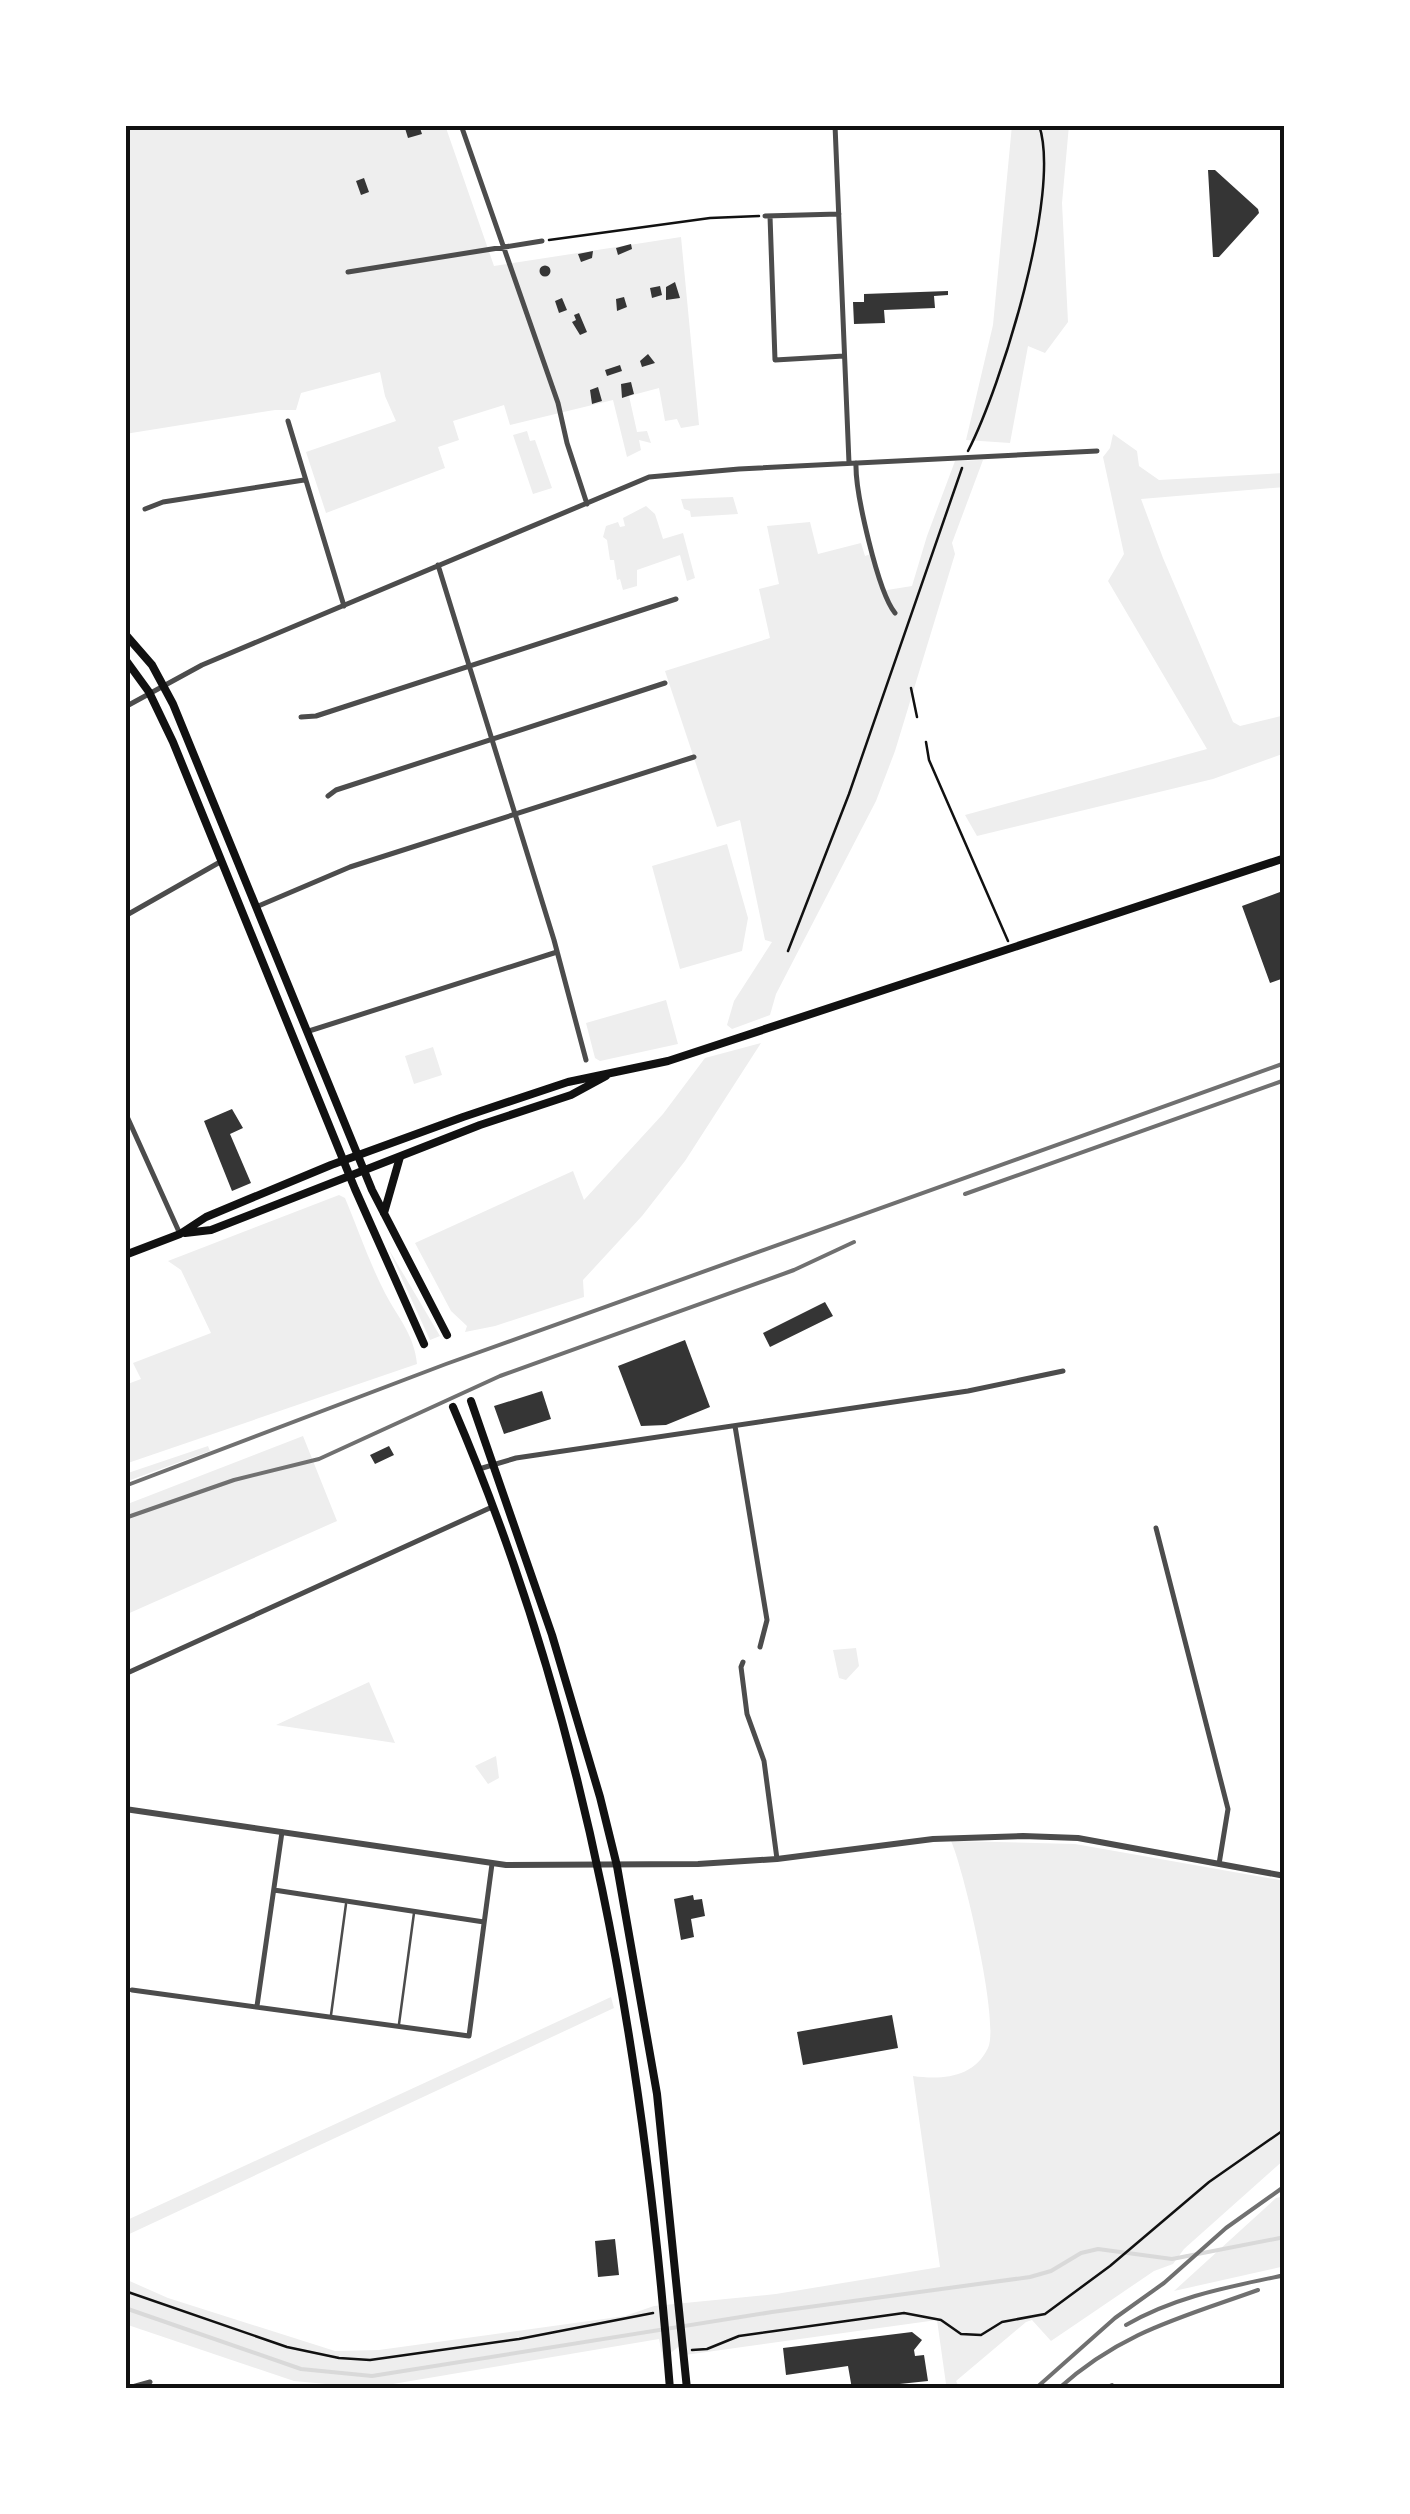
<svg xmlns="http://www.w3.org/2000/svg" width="1410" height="2514" font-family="Jost,sans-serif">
	<rect width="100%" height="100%" fill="#fff"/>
	<path fill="#eee" d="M125,125H445L494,266L681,237L699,425L681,428L677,419L665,421L659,388L629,396L637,432L647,431L651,443L639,440L641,450L627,457L613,400L510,425L504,405L453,421L459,440L438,447L445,468L326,513L306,452L396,421L385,396L380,372L301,393L296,410H275L125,434Z
		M1012,125H1069L1062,203L1068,322L1045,353L1028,346L1010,443L966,440L993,325Z
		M527,431L530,441L535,440L552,488L533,494L513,435Z
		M1113,434L1137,451L1139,466L1159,480L1285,473V487L1141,499L1163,558L1233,722L1240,726L1285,715V753L1213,779L977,836L965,815L1207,749L1108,581L1124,554L1103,457L1110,448Z
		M983,460L952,543L955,554L895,751L876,801L776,994L770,1015L732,1029L727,1025L734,1001L772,942L765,940L740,820L717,827L665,671L770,638L759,589L779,584L767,526L810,522L818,554L861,543L865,556L871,554L881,591L912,586L927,536L955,461Z
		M733,497L738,514L691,517L690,511L684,509L681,499Z
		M646,506L655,514L663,539L683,533L695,578L687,581L680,555L637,570V586L623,590L620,579L617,580L614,560H610L607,540L603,537L606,526L618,522L620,527L625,526L623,518Z
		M727,844L748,918L742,951L680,969L652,866Z
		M666,1000L678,1044L600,1061L595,1058L586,1023Z
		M761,1043L685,1161L642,1216L583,1280L584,1297L495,1326L465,1332L467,1326L451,1311L415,1243L573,1171L584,1200L663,1114L705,1058Z
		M433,1047L442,1075L414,1084L405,1056Z
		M339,1195L345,1198C358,1229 369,1262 385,1293C398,1318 414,1334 417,1364L125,1464V1385L141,1379L133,1363L211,1333L181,1270L168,1261Z
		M388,1248L440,1336L430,1340Z
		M303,1436L337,1521L125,1615V1505Z
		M208,1446L210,1451L125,1482V1474Z
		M856,1648L859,1666L846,1680L839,1678L833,1650Z
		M369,1682L395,1743L276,1725Z
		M496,1756L499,1778L488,1784L475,1766Z
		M951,1841L1075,1844L1285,1881V2159L1184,2249L1173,2264L1154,2271L1051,2341L1032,2320L1026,2322L956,2381L960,2389H941L946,2384L937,2320L685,2355L682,2344L663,2359L659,2339L369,2388L294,2381L125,2324V2279L168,2298L335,2351L379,2350L625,2316L654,2306L776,2294L940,2267L913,2076C941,2080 974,2078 988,2048C1000,2023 964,1870 951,1841Z
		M611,1997L614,2008L125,2236V2221Z
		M1285,2196V2266L1174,2291L1276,2198Z"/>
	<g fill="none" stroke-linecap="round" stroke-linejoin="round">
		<path stroke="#d9d9d9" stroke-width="4" d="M125,2308L301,2369L372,2376L772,2312L1030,2277L1051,2271L1081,2253L1098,2249L1172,2259L1285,2237"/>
	</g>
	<path fill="#353535" d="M404,125H419L422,134L408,138Z
		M1208,170H1215L1258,209L1259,213L1219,257H1213Z
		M364,178L369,192L361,195L356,181Z
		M631,244L632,249L618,255L616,248Z
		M593,251L592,258L581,262L578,254Z
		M539.5 271a5.5 5.5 0 1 1 11 0a5.5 5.5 0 1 1-11 0Z
		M675,282L680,298L666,300V287Z
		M660,286L662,295L652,298L650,288Z
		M948,291V295L934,296L935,308L884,310L885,323L854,324L853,302H864V294Z
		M624,297L627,307L617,311L616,299Z
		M562,298L567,310L559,313L555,301Z
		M579,313L587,332L580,335L572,322L576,320L574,315Z
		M648,354L655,363L642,367L640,361Z
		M620,365L622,371L607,376L605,370Z
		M631,382L634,394L622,398L621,384Z
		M598,387L602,401L592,404L590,390Z
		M1280,892L1285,903V969L1282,970L1284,978L1270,983L1242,906Z
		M232,1109L243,1128L230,1134L251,1183L232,1191L204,1121Z
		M825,1302L833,1316L770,1347L763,1333Z
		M685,1340L710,1407L666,1425L641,1426L618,1366Z
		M542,1391L551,1419L504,1434L494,1406Z
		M389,1446L394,1455L375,1464L370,1455Z
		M693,1895L694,1900L702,1899L705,1916L691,1919L694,1937L681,1940L674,1899Z
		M892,2015L898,2048L803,2065L797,2032Z
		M615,2239L619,2275L598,2277L595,2241Z
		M912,2332L922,2340L914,2350L915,2356L924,2355L928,2381L852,2389L848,2366L786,2375L783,2348Z"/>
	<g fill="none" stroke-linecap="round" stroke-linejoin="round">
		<path stroke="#111" stroke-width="2.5" d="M549,240L710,218L759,216
			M968,451C1001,387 1062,192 1039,125
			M911,688L917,717
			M926,742L929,760L1008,941
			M788,951L849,794L962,468
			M125,2291L287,2347L339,2358L370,2360L519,2339L653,2313
			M692,2350L707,2349L739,2336L904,2313L941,2320L961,2334L981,2335L1002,2322L1045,2314L1110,2266L1209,2182L1285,2129"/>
		<path stroke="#4c4c4c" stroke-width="2.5" d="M331,2015L346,1904
			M399,2024L414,1913"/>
		<path stroke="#4c4c4c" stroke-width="5" d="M461,125L558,403L567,443L587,504
			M835,125L849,463
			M765,216L839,214
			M770,216L775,360L844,356
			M348,272L542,241
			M288,421L344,606
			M856,463C855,492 878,592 895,613
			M145,509L163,502L304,480
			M438,565L554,940L586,1060
			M125,707L202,665L649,477L739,469L1097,451
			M301,717L316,716L676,599
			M328,796L336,790L665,683
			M256,907L350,867L694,757
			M125,916L220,862
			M309,1031L557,952
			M125,1112L180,1234
			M735,1426L767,1620L760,1647
			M479,1469L516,1458L968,1391L1063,1371
			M1156,1528L1228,1809L1219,1864
			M743,1662L741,1667L747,1714L764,1761L777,1859
			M125,1674L492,1507
			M274,1890L484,1922
			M132,1990L469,2036L492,1864
			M257,2006L282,1832
			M125,2389L150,2382"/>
		<path stroke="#4c4c4c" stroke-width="6" d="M125,1809L506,1865L698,1864L777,1859L933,1839L1023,1836L1078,1838L1285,1876"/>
		<path stroke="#111" stroke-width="8" d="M185,1233L211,1230L480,1125L571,1095L606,1076
			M125,1255L180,1234L206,1217L331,1165L463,1117L568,1082L668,1061L1285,858"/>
		<path stroke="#111" stroke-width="8" d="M125,634L152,665L173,704L372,1190L447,1335
			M125,659L149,692L173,742L355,1189L424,1344
			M384,1213L400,1157
			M471,1401L552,1635L600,1797L617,1866L657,2094L687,2389
			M453,1407C587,1718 644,2053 670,2389"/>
		<path stroke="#707070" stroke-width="4" d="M965,1194L1285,1080
			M125,1486L446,1364L1285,1063
			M125,1518L234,1480L319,1459L500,1376L794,1270L854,1242
			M1126,2325C1176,2296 1229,2287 1285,2275
			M1035,2389L1115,2318L1164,2283L1226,2228L1285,2186
			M1058,2389C1121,2332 1180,2318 1258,2290
			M1104,2389L1112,2385"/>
	</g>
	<rect width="1410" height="2514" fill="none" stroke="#ffffff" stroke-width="255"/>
	<rect x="128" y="128" width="1154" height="2258" fill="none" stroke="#111" stroke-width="4"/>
</svg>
